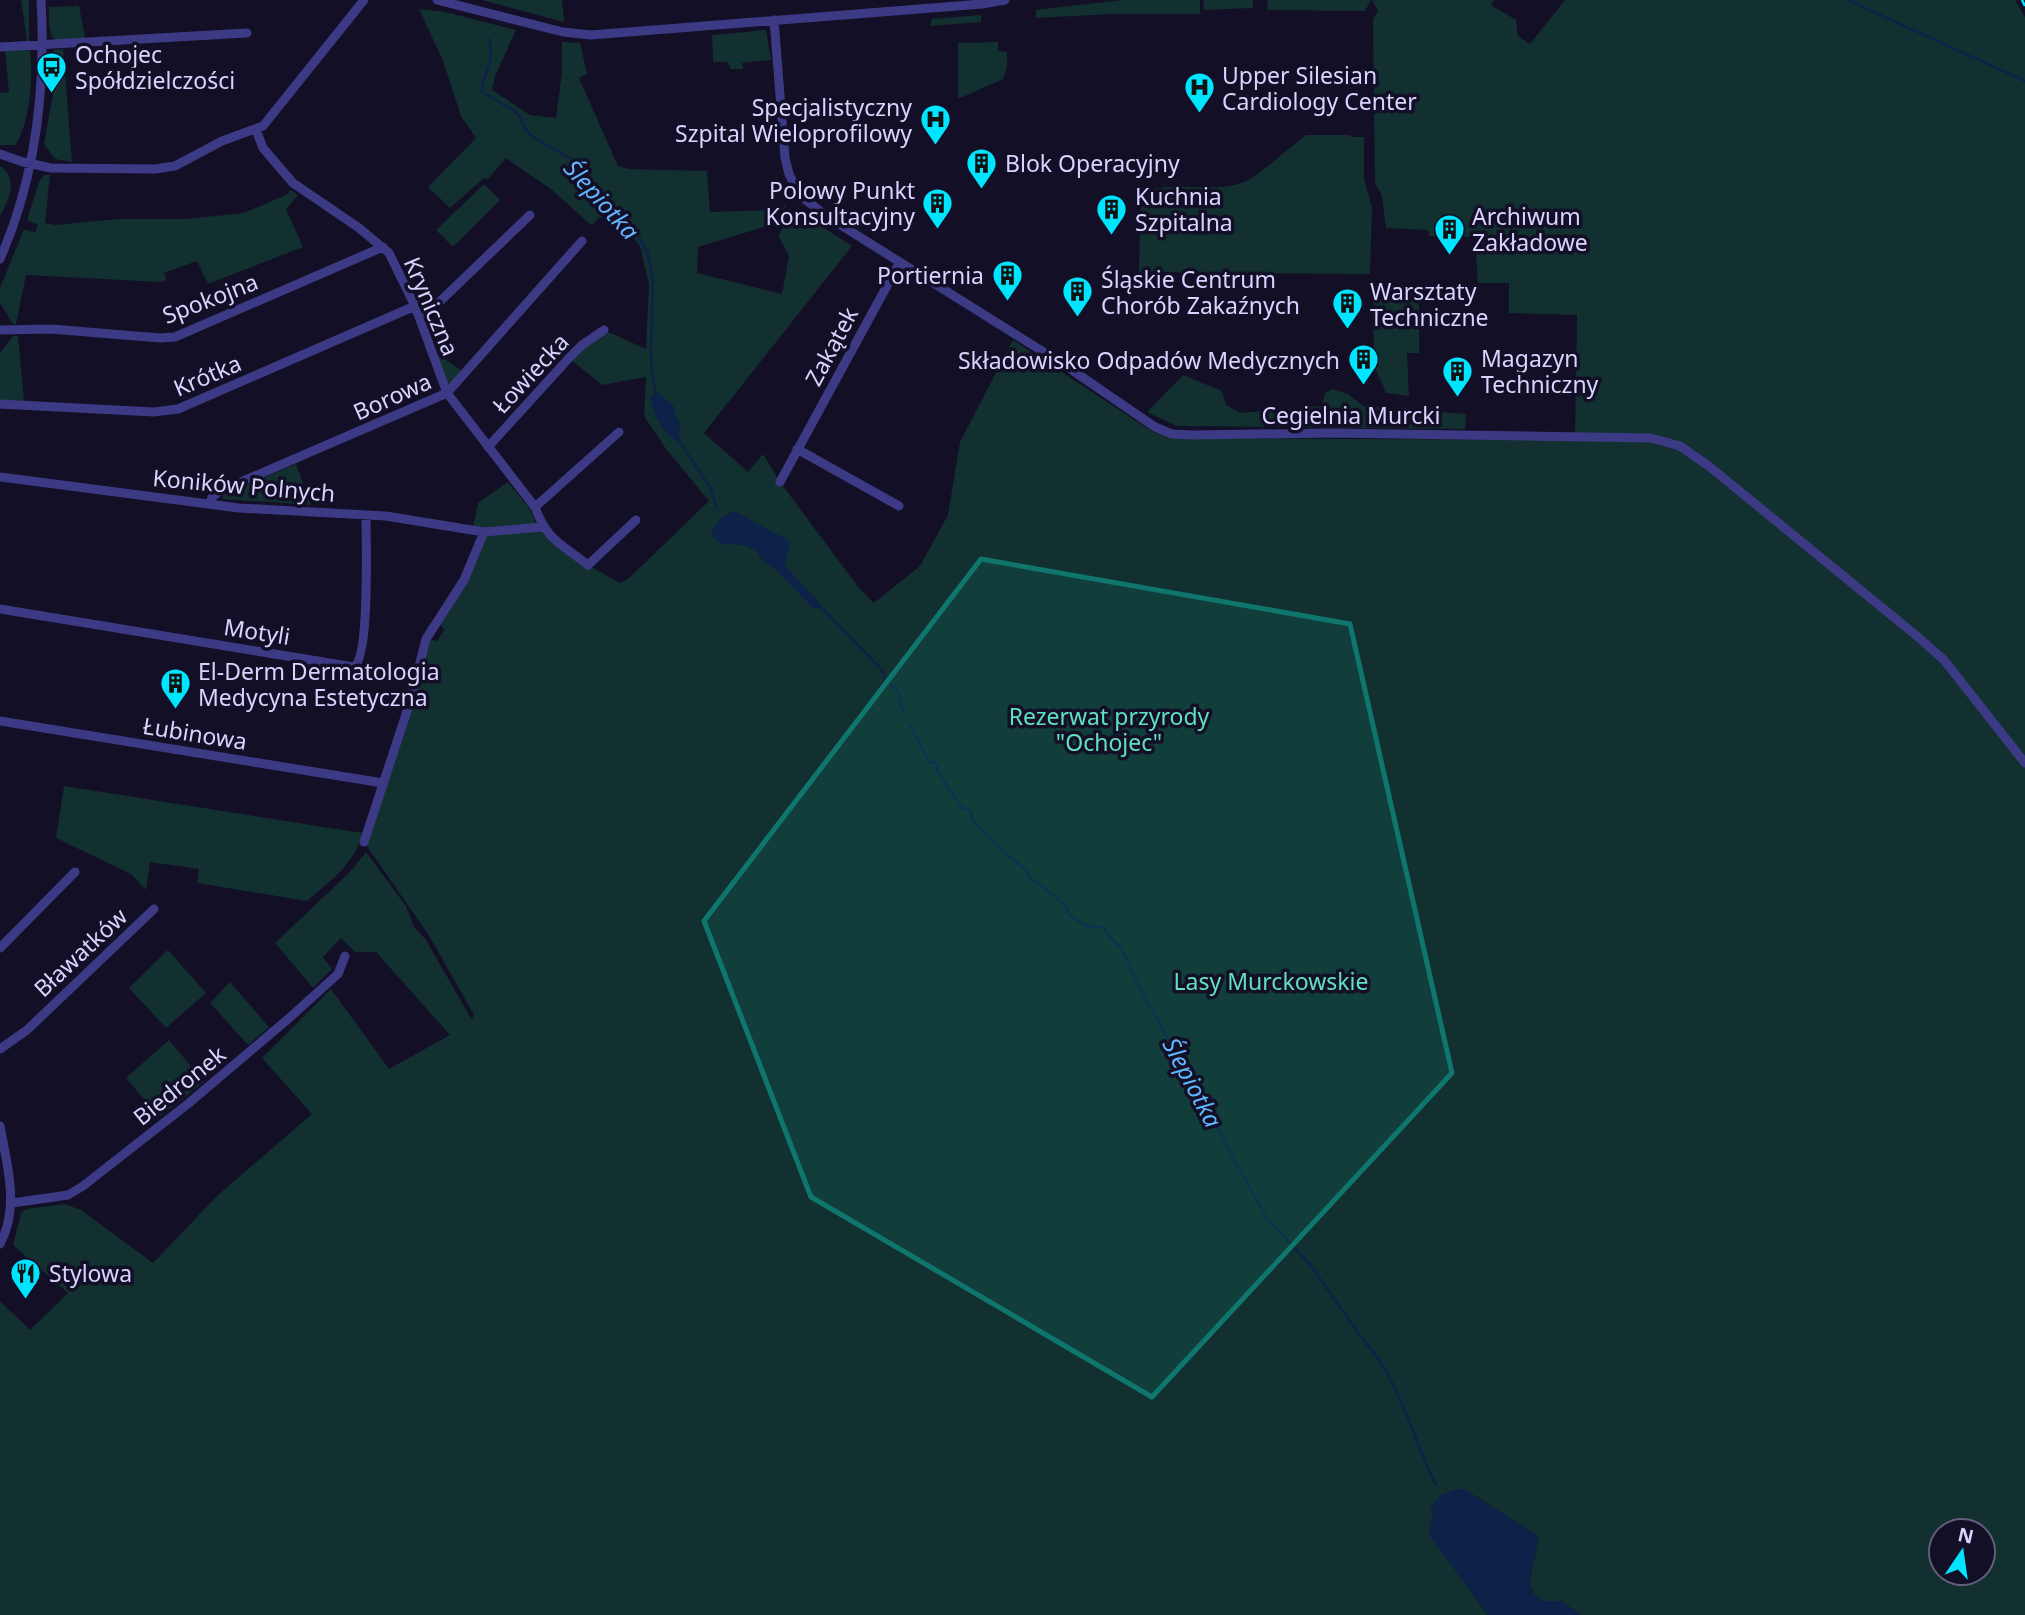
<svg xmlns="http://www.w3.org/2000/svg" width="2025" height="1615" font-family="'Noto Sans',sans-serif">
	<rect width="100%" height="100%" fill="#130f26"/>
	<path fill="#12302f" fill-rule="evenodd" d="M21,0H29V41H27Z
		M482,0H562L564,22Z
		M1122,0H1200V14H1112L1036,18V10Z
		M1203,0H1253V8L1204,10Z
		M1268,0H1371L1365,11L1267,10Z
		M1372,0H1494L1491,5L1516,20L1518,36L1530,44L1565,0H2015L2025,17V1615H1581L1561,1601H1543L1534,1595L1529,1582L1539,1537L1464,1489H1457L1432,1520L1429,1534L1488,1615H0V1301L30,1330L68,1293L13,1245L21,1213L27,1209L65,1204L81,1210L153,1263L218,1195L312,1114L262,1058L331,989L389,1069L450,1035L376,952H355L341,938L323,957L332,969L313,988L275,943L349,873L366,852L406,906L414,927L426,940L472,1020L474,1015L430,937L364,842L426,639L437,641L444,630L438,620L464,580L484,532L542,527L588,565L620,583L628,579L709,501L666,449L644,416L646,377L602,385L569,358L604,330L646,349L649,284L640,246L612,213L597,219L593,225L590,224L552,190L506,158L488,179L484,178L450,208L428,187L476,138L461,116L443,61L419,9L445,12L516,30L495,76L492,90L530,115L556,118L562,72V42L580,43L587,74L579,78L618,166L629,169L707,171L710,212L769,210L786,206L777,221L771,225L698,247L697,273L782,294L789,256L778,235L796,210L852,246L704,433L748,472L763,454L780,482L859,588L874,603L920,566L948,515L960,442L1013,340L1153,432L1172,438L1575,440L1577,315L1509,313V283H1478L1475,237L1429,236L1428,230L1386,228L1382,196L1375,183L1373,19L1378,11ZM1941,1531H1983V1573H1941Z
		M79,6L85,38L55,40C48,32 49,20 49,7Z
		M981,15V22L930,26L932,19Z
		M766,30L771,60L742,63L743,69H731L727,62H713L712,35Z
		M998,42V51L1007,52V68L1003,79L958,99V43Z
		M29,48C35,70 29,128 15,145H0V93L9,92L5,50Z
		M63,49L72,162L55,159L44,144L55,83L53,82L51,54L54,50Z
		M1306,135H1350L1351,137H1364V179L1372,207L1370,274L1139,272L1141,193C1172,179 1212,195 1244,182C1258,177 1292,145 1306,135Z
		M0,166C19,179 9,199 0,216Z
		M44,175H50L45,223L55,225L118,219H184L225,215L244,213L286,195L291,190L298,195L286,209L303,247L208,284L197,261L164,273L166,280L161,282L26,275L16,324H13L0,303V288L24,229L35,233L38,225L27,220L39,182Z
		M484,184L500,200L453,247L436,230Z
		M1373,291H1419V353H1407L1409,396L1386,393L1374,365Z
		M13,336H18L24,401L0,400V353Z
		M431,350L465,373L447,393Z
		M1183,375L1222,391L1226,405L1240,413L1321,406L1326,392L1333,389L1348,394L1363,406L1466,414L1465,429L1177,426L1147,412Z
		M296,464L311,505L223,499V495Z
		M508,482L530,509L536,524L483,528L473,527L478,503Z
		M64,786L362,833C357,862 328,883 307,901L197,883L199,869L150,862L146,890L131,874L56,838Z
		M168,950L206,993L166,1028L129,988Z
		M230,982L269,1027L248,1045L210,1003Z
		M169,1040L204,1082L159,1117L126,1078Z"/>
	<path fill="#0c2248" d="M656,391L674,406V411L680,424L679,441C662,435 654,413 650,397Z
		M734,511L790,541L785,566L819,602L821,608L814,609L777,571L761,559L757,551L742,545L722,544L713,537L712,530C718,520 724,516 734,511Z
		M1457,1489H1464L1539,1537L1529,1582L1534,1595L1543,1601H1561L1581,1615H1488L1429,1535L1432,1520L1431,1507L1441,1495Z"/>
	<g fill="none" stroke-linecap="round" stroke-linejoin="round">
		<path stroke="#0c2248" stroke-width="2.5" d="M1848,0L2025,81
			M489,39C496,67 482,70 482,92L511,109L519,115L526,130L533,137L573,160L579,169L598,190L601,197L632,226L647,251L653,279L651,350L652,377L656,392
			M678,439L711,489L717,509
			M820,606L883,671L886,679L900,694L899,703L904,713
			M909,724L930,763L934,762L938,766L937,770L962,808L968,809L972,813V820L994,843L1026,870L1031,880L1041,885L1067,907L1068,914L1084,925L1104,928C1108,937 1113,939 1119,946C1127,955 1130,968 1135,979L1266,1217L1309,1263L1364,1341C1398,1375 1414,1442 1436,1485"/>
		<path stroke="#3d3a85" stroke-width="9" d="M437,0L563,32L591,35L982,4L1005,0
			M774,20L785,158L789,174L799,195L831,219L1066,366L1155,427L1172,434L1193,435L1332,433L1651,438L1680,446L1710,467L1918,637L1944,660L2025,763
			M0,47L247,33
			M256,130L263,148L293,183L359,228L389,253L415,306L447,393L535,507C547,541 562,544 588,565L636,520
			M0,154L23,162L51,168L155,169L175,166L222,141L263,126L364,0
			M0,259C36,177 46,88 41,0
			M419,317L431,310L530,215
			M0,330L51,329L160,338L175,337L383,247
			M0,404L154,412L178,409L415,306
			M488,447L569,358L582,345L604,330
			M797,449L899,506
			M0,477L239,508L386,516L484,532L542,527
			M780,482L900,262
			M210,504L212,497L220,491L447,393L582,241
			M535,507L619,432
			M0,609L354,667C370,656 366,539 366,515
			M0,721L383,783
			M364,842L410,702L426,639L464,580L484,532
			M0,948L75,872
			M0,1049L27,1030L154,909
			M0,1126C7,1166 20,1206 0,1244
			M12,1203L68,1195L83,1186L189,1103L288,1019L338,974L345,956"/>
		<path stroke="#00e5ff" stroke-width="2.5" stroke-dasharray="10 9" stroke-linecap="butt" d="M2022,0L2025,6"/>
	</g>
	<path fill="#0f766e" fill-opacity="0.2" stroke="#0f766e" stroke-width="5" stroke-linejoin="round" d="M981,559L1350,624L1452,1073L1152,1397L811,1197L704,921Z"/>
	<defs>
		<symbol id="bus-pin" viewBox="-11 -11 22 30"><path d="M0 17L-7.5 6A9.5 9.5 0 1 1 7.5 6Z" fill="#00e5ff" stroke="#130f26"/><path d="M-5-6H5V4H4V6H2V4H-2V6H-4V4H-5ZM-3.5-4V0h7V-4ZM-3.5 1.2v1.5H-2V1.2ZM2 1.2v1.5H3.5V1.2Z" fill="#111"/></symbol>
		<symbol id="hospital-pin" viewBox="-11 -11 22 30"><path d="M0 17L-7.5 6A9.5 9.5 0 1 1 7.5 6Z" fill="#00e5ff" stroke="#130f26"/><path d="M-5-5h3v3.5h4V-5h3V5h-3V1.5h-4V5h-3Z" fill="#111"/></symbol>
		<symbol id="building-pin" viewBox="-11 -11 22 30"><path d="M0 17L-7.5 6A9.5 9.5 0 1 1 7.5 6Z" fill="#00e5ff" stroke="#130f26"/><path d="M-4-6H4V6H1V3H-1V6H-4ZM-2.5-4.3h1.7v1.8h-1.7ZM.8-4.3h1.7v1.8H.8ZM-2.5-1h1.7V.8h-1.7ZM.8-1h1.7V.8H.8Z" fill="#111"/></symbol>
		<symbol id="restaurant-pin" viewBox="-11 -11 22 30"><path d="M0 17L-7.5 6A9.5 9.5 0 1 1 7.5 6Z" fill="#00e5ff" stroke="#130f26"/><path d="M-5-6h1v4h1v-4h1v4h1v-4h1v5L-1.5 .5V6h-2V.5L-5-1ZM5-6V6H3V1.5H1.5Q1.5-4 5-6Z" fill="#111"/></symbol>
	</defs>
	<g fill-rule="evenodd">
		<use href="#bus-pin" x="34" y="50" width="35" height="47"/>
		<use href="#hospital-pin" x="1182" y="70" width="35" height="47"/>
		<use href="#hospital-pin" x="918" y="102" width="35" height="47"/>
		<use href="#building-pin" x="964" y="146" width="35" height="47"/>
		<use href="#building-pin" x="920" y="186" width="35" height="47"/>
		<use href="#building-pin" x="1094" y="192" width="35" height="47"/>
		<use href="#building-pin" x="1432" y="212" width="35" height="47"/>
		<use href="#building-pin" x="990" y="258" width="35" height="47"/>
		<use href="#building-pin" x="1060" y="274" width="35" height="47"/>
		<use href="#building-pin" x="1330" y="286" width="35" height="47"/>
		<use href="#building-pin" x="1346" y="342" width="35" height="47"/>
		<use href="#building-pin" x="1440" y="354" width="35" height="47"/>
		<use href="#building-pin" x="158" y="666" width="35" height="47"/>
		<use href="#restaurant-pin" x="8" y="1256" width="35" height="47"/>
	</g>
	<g text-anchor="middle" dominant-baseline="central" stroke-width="7" stroke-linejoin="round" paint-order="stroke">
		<g font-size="23" fill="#d9d4ff" stroke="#130f26" text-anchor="start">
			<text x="75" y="54">Ochojec<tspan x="75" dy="26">Spółdzielczości</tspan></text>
			<text x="1222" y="75">Upper Silesian<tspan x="1222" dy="26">Cardiology Center</tspan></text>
			<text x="912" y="107" text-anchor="end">Specjalistyczny<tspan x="912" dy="26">Szpital Wieloprofilowy</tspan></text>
			<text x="1005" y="163">Blok Operacyjny</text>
			<text x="915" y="190" text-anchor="end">Polowy Punkt<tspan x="915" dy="26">Konsultacyjny</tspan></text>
			<text x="1135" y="196">Kuchnia<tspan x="1135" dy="26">Szpitalna</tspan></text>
			<text x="1472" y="216">Archiwum<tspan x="1472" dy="26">Zakładowe</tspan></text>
			<text x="984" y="275" text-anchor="end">Portiernia</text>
			<text x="1101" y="279">Śląskie Centrum<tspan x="1101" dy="26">Chorób Zakaźnych</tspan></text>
			<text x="1370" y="291">Warsztaty<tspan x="1370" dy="26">Techniczne</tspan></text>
			<text x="1481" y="358">Magazyn<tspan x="1481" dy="26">Techniczny</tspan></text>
			<text x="1340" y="360" text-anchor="end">Składowisko Odpadów Medycznych</text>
			<text x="198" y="671">El-Derm Dermatologia<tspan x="198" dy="26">Medycyna Estetyczna</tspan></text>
			<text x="49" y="1273">Stylowa</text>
		</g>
		<g font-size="23" fill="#d9d4ff" stroke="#130f26">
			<text transform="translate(210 298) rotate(-21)">Spokojna</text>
			<text transform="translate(432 306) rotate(67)">Kryniczna</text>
			<text transform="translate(831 346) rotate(-62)">Zakątek</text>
			<text transform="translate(530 373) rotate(-47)">Łowiecka</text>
			<text transform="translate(207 375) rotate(-23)">Krótka</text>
			<text transform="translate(392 396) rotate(-24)">Borowa</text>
			<text x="1351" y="415">Cegielnia Murcki</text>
			<text transform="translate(244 485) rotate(5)">Koników Polnych</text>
			<text transform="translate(257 631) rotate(9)">Motyli</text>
			<text transform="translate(195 733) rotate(9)">Łubinowa</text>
			<text transform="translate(80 952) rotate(-43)">Bławatków</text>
			<text transform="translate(179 1085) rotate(-39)">Biedronek</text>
		</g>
		<g font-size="23" fill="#5fe0c0" stroke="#130f26">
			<text x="1109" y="716">Rezerwat przyrody<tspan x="1109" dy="26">"Ochojec"</tspan></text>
			<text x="1271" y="981">Lasy Murckowskie</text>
		</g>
		<g font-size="24" font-style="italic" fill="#62b6ff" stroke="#130f26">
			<text transform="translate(602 199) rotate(48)">Ślepiotka</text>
			<text transform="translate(1193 1082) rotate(62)">Ślepiotka</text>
		</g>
	</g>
	<g transform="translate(1962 1552) rotate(13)"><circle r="33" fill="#130f26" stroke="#625e7d" stroke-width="2"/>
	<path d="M0-5L12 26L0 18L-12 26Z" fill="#00e5ff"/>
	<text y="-10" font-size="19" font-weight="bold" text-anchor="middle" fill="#d9d4ff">N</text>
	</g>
</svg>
